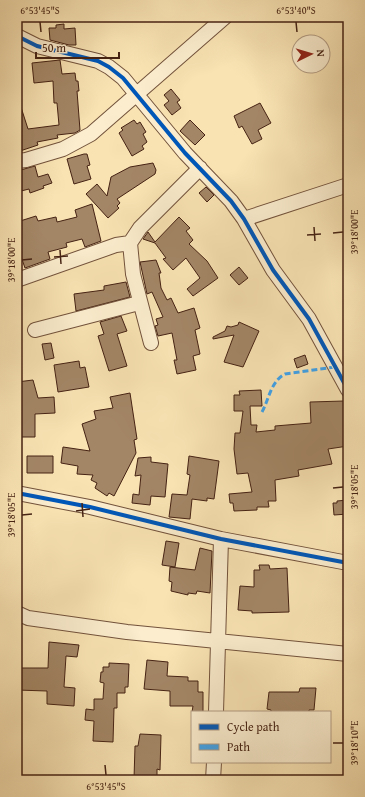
<svg xmlns="http://www.w3.org/2000/svg" width="365" height="797" font-family="'Gentium Book Plus',serif">
	<rect width="100%" height="100%" fill="#f9e3b3"/>
	<filter id="stains"><feTurbulence type="fractalNoise" baseFrequency=".005" numOctaves="4"/><feColorMatrix values="0 0 0 0 .2 0 0 0 0 .09 0 0 0 0 .02 0 0 0 .5 -.17"/></filter>
	<radialGradient id="worn" r=".72"><stop offset=".6" stop-color="#630" stop-opacity="0"/><stop offset="1" stop-color="#630" stop-opacity=".3"/></radialGradient>
	<path fill="#a38666" stroke="#452213" d="M64,24V29L75,28L76,45H69L50,40L49,28H56V25Z
		M60,60L62,74L75,73L76,81H78L79,91H77L80,130L75,133L57,135L58,138L37,142L38,145L17,152V101H19L28,129L59,125L57,103H54L53,81L34,83L32,63Z
		M171,89L180,100L177,102L181,108L172,115L164,105L169,101L164,95Z
		M260,103L271,123L258,130L262,139L252,144L242,126L239,128L234,116Z
		M134,120L137,124L140,122L146,132L143,134L147,142L142,146L144,149L132,156L119,133L123,130L121,128Z
		M190,120L205,135L195,145L180,131Z
		M84,154H87L90,165L87,166L91,179L74,184L67,159Z
		M153,163L156,170L155,174L117,199L120,203L117,206L119,208L108,218L86,194L97,184L107,196L111,177L130,167Z
		M35,166L38,177L48,174L52,183L43,186L44,188L30,193L29,189L21,191L17,171Z
		M206,187L214,195L207,202L199,193Z
		M92,204L101,241L85,247L82,239L66,243L67,247L48,252L50,259L25,268L17,245V222L36,216L38,221L56,217L57,222L77,217L75,210Z
		M179,217L190,228L186,231L193,240L189,244L207,261L218,278L193,296L187,289L200,278L186,258L173,270L163,259L166,258L155,243L143,239L148,232L155,242Z
		M156,260L161,273H159L161,288L167,300L171,298L178,313L194,308L200,328L195,330L200,354L193,356L196,370L177,374L174,360H177L172,333L158,336L155,326L158,325L156,319L163,317L152,292L147,294L140,262Z
		M239,267L248,278L239,285L230,275Z
		M126,282L130,297L76,311L74,294L104,290V286Z
		M121,316L127,331L117,334L127,366L109,371L98,336L104,334L100,322Z
		M239,322L259,331L243,367L224,362L234,335L213,339V337L225,331L227,326L231,327L238,325Z
		M51,343L54,358L45,360L42,344Z
		M305,355L308,364L297,368L294,359Z
		M79,361L80,368L85,367L89,387L58,392L54,365Z
		M33,380L38,398L54,397L55,413L35,414V437H17V419H20L17,382Z
		M261,390L262,406H250L251,425H257L256,432L275,430V426L311,423L310,402L344,401L345,425L348,423V446L328,449L332,464L298,470L299,476L275,480L276,501H268L269,507H257V510L234,511L233,503H230L229,494L252,492L248,473L237,474L234,449L235,433H240L243,411H234V395H240L239,391Z
		M130,393L137,439L134,440L136,453L114,496L109,493L107,496L95,488L97,483L91,480L93,475L77,474L78,466L61,463L63,447L90,451L82,424L96,419L94,411L113,408L110,397Z
		M27,456H53V473H27Z
		M189,456L219,461L214,499L207,498V501L192,499L190,519L169,517L172,494L187,495L190,475L187,474Z
		M151,457V462L168,464L165,497L151,496L150,505L132,503L133,494L139,495L141,475L135,476L138,458Z
		M348,500V514L334,515L333,503H337V501Z
		M166,541L179,543L175,567L162,565Z
		M200,548L212,551L210,593L197,591L196,594L188,593V595L171,591L172,582L169,581L170,567L195,570Z
		M259,565H269L270,569L287,568L289,612L252,613V611L238,610L240,586L254,587V570H260Z
		M49,642L79,645L77,657L66,656L64,687L75,688L74,706L47,704V691L17,690V668H48Z
		M147,660L168,662L167,676L188,677V681H198V692H203V712H192L193,706H170V691L144,689Z
		M109,663L129,664L128,687H125V693H117V708H114L113,742L93,741L94,721L85,720L86,709L94,710V699H103L104,683L100,682L101,672H103V667H109Z
		M300,688H316L314,710H309V712H271V710L267,709L269,692H299Z
		M140,734L161,735L160,770L157,769V780L134,779L135,746H138Z"/>
	<g fill="none" stroke-linecap="round" stroke-linejoin="round">
		<defs>
			<path id="minor" d="M17,36L37,46L98,61L109,67L123,78L185,153L231,201L244,219L273,270L309,319L348,390
				M17,161L26,160L63,149L91,134L225,17
				M244,219L348,185
				M130,243L133,274L151,343
				M17,280L116,245L130,243L140,228L200,168
				M35,330L139,303
				M17,493L90,507L221,539L348,563
				M17,613L28,618L127,632L348,654
				M216,712L221,539
				M213,780L214,762"/>
		</defs>
		<use href="#minor" stroke="#72523b" stroke-width="16"/>
		<use href="#minor" stroke="#fbedce" stroke-width="14"/>
		<path stroke="#3fa2ea" stroke-width="3" stroke-dasharray="6 3" stroke-linecap="butt" d="M262,412C269,399 271,381 285,374L335,367"/>
		<defs>
			<path id="cycleway" d="M17,36L37,46L98,61L109,67L123,78L185,153L231,201L244,219L273,270L309,319L348,390
				M17,493L90,507L221,539L348,563"/>
		</defs>
		<use href="#cycleway" stroke="#fbedce" stroke-width="6"/>
		<use href="#cycleway" stroke="#0057b8" stroke-width="4"/>
	</g>
	<path fill="none" stroke="#452213" stroke-width="1.5" d="M40,22L41,32M296,22L297,32M314,227L315,241M333,233L343,232M307,235L321,234M60,250L61,264M54,257L68,256M22,260L32,259M333,488L343,487M82,503L83,517M76,511L90,509M22,515L32,514M333,743H343M105,765L106,775"/>
	<rect width="365" height="797" fill="none" stroke="#f9e3b3" stroke-width="44"/>
	<rect x="191" y="711" width="140" height="52" fill="#fbedce" stroke="#b29c83"/>
	<rect x="199" y="724" width="20" height="6" fill="#0057b8" stroke="#b29c83"/>
	<text x="227" y="731" font-size="12" fill="#452213">Cycle path</text>
	<rect x="199" y="744" width="20" height="6" fill="#3fa2ea" stroke="#b29c83"/>
	<text x="227" y="751" font-size="12" fill="#452213">Path</text>
	<g transform="translate(311 54) rotate(85)"><circle r="19" fill="#fbedce" stroke="#b29c83"/>
	<path d="M0-3L7 15L0 10L-7 15Z" fill="#8f2418"/>
	<text y="-6" font-size="11" font-weight="bold" text-anchor="middle" fill="#452213">N</text>
	</g>
	<path d="M36 52v6h83v-6" fill="none" stroke="#452213" stroke-width="2"/>
	<text x="42" y="52" font-size="12" fill="#452213" stroke="#fbedce" stroke-width="3" paint-order="stroke">50 m</text>
	<rect x="22" y="22" width="321" height="753" fill="none" stroke="#452213" stroke-width="1.5"/>
	<g font-size="10" text-anchor="middle" fill="#452213">
		<text x="40" y="14">6°53'45"S</text>
		<text x="296" y="14">6°53'40"S</text>
		<text transform="translate(354 232) rotate(-90)" y="4">39°18'00"E</text>
		<text transform="translate(11 260) rotate(-90)" y="4">39°18'00"E</text>
		<text transform="translate(354 487) rotate(-90)" y="4">39°18'05"E</text>
		<text transform="translate(11 515) rotate(-90)" y="4">39°18'05"E</text>
		<text transform="translate(354 743) rotate(-90)" y="4">39°18'10"E</text>
		<text x="106" y="790">6°53'45"S</text>
	</g>
	<rect width="100%" height="100%" filter="url(#stains)"/>
	<rect width="100%" height="100%" fill="url(#worn)"/>
</svg>
